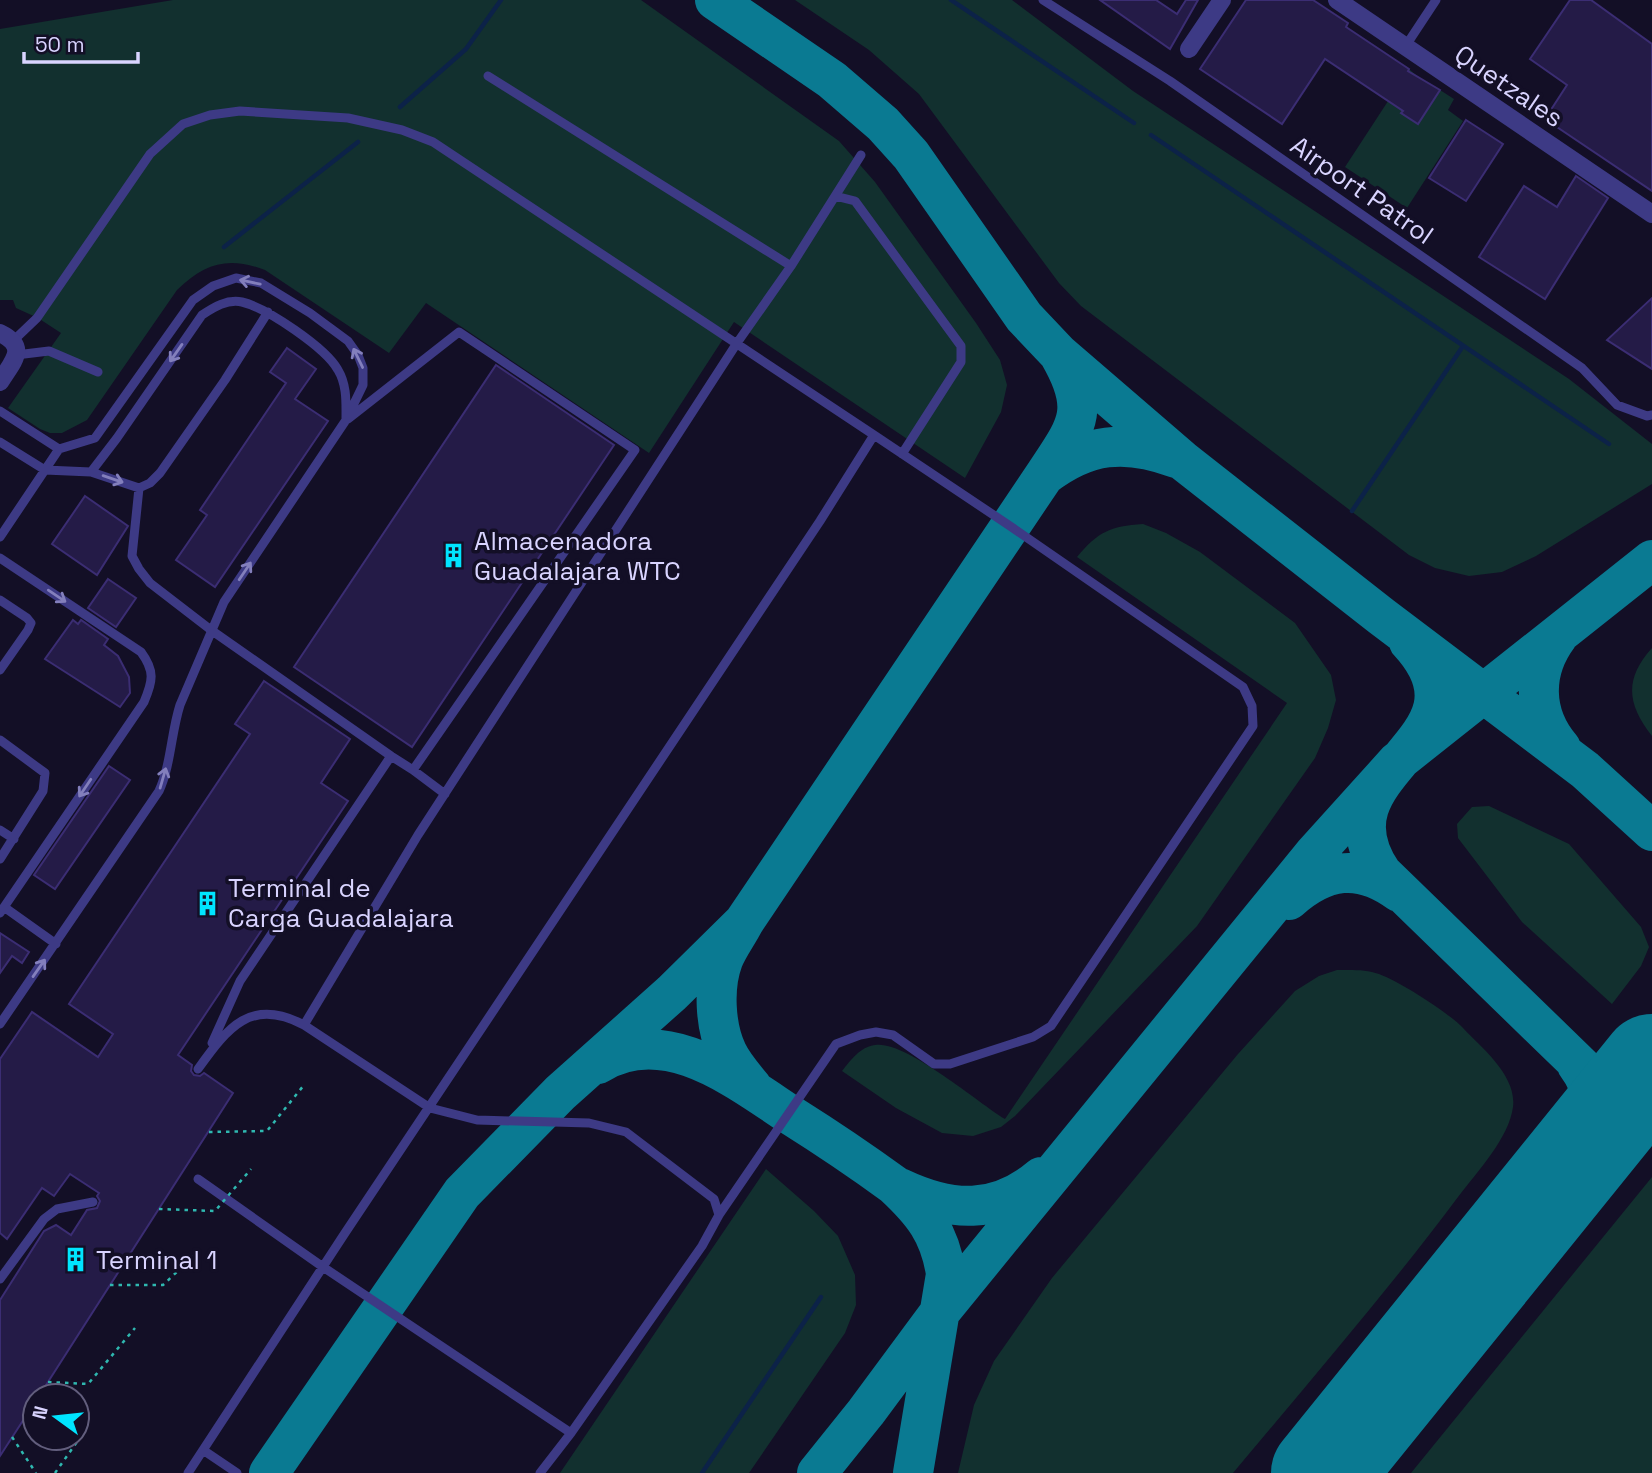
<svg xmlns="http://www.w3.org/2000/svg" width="1652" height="1473" font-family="'Space Grotesk',sans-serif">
	<rect width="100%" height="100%" fill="#130f26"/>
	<path fill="#12302f" d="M173,0H641L839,141L875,182L976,323L1000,360L1007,385L1001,412L965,478L734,322L649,453L426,303L389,353L265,270C228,256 205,263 177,290L87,420L62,433H50L40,429L8,408L61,333L38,318L16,308L13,300H0V29Z
		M795,0H1012L1133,91L1569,379L1652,444V484L1536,556L1502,572L1469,576L1435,568L1409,555L1081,306L1059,283L919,94L869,50Z
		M1409,69L1422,80L1402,113L1440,90L1454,99L1448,110L1463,121L1407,208L1345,167Z
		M1143,524L1166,533L1200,552L1295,623L1331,675L1336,700L1328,728L1315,758L1197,926L1015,1116L1001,1127L973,1136L942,1133L896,1108L842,1071C851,1060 860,1047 875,1045C905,1040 977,1102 1005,1119L1287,703L1077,557C1098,532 1110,526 1143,524Z
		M1652,648V736C1627,704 1624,679 1652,648Z
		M1489,806L1569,844L1641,927L1649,947L1641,966L1612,1004L1522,922L1458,838L1457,824L1472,807Z
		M1337,970C1350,970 1366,969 1379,974C1400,982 1448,1012 1463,1028C1482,1048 1517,1076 1513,1107C1509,1138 1477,1172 1458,1197C1387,1292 1309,1382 1233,1473H958L974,1405L994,1361L1052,1278L1238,1054L1295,991L1319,976Z
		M766,1169L814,1211L838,1236L855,1275L856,1305L845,1333L749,1473H560Z
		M1652,1177V1473H1411Z"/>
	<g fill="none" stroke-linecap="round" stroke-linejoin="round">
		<path stroke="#0c2248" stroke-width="4.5" d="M951,0L1134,123
			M400,107L466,49L501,0
			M1151,135L1609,444
			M224,247L358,142
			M1352,511L1463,346
			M702,1473L821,1297"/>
		<path stroke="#0a7a92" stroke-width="40" d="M715,0L832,80L883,124L911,155L1024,317L1059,354L1182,460L1381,616L1585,770L1652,831
			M1060,356C1092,412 1076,427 1044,476C1087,443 1125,439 1176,458
			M1558,636C1532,671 1532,714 1561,748
			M1409,642C1501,742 1311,769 1382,873L1620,1104
			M1289,900C1325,868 1359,863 1399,892
			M598,1064C665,1022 737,1080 792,1116C827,1138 861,1161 894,1185C923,1212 940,1233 946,1274L913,1473
			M752,1087C743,1076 733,1065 727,1052C715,1026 713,987 723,960C728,947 738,934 744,922L1044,476
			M1557,1182C1582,1143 1611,1110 1577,1065
			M900,1188C951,1212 996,1215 1041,1177
			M269,1473L462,1193L560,1093L672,993L744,922
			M817,1473L866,1412L940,1312L1314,854L1397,762L1652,560"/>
		<path stroke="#0a7a92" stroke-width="102" d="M1322,1473L1652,1065"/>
	</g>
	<path fill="#241b47" stroke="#3b2d73" stroke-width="2" d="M1100,0H1156L1177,14L1186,0H1198L1170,49Z
		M1246,0H1313L1348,23L1346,27L1409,69L1408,71L1440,90L1418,124L1401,113L1403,111L1325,59L1282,124L1200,69Z
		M1570,0H1591L1652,44V191L1545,119L1567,85L1530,59Z
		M1466,120L1503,144L1466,201L1429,178Z
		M1576,176L1608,198L1545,299L1479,257L1524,186L1557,207Z
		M1652,298V369L1607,340Z
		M287,348L316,369L295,399L328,421L215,587L176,560L207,515L200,510L286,383L270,372Z
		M496,365L614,445L412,747L294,667Z
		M85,496L128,526L97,575L52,544Z
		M108,579L136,598L116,627L88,608Z
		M73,620L78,624L81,620L108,639L104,645L118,656L129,677L130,693L120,707L45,659Z
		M264,681L350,739L321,783L348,801L178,1055L192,1065L191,1071L194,1075L200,1076L204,1073L233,1093L39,1396H35V1402L0,1456V1300L44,1231L56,1225L71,1235L87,1210L97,1208L100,1201L97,1196L99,1193L70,1174L54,1196L42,1188L7,1239L0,1233V1059L32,1012L98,1057L113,1034L69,1004L250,734L235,724Z
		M109,766L130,780L55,889L34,875Z
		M0,933L29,952L22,963L12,956L0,973Z"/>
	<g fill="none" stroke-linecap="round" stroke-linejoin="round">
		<path stroke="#2fb8b0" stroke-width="2.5" stroke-dasharray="3.5 5" stroke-linecap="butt" d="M209,1132L267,1131L304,1085
			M110,1285H163L198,1252
			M48,1382L88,1384L135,1328
			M12,1437L36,1473
			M55,1473L79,1439"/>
		<path stroke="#3d3a85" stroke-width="9" d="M1043,0L1170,81L1582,368L1617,405L1647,416L1652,415
			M1405,47L1436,0
			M488,76L791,266
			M835,196L855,201L961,346V362L902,454
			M14,340L37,318L150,154L183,124L210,115L240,111L348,118L402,130L433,142L874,435
			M16,355L49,351L98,372
			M0,411L59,449L95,438L193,300L213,286L236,278L261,283L310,313L348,341L358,355L363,368V385L346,420L224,602L180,705C171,733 171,765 159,791L0,1024
			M348,419L459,332L635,450L413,770L391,756
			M0,442L45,470L91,472L139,488L150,483L160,473L225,380L268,312
			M91,472L117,438L202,315C214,307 227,299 242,302C267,308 326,348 338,370C347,385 346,402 346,418
			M139,488L132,556L139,569L150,583L211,630L391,756L240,981L212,1043
			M0,537L59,449
			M0,558L141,652C155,671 153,681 144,702L0,913
			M0,600L27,618L31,623L28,630L0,670
			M0,740L45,773L43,791L0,859
			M413,770L445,794
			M0,830L14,839
			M4,907L56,944
			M304,1025L430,1108L477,1120L589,1123L626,1132L714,1199L719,1215
			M198,1069C228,1027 251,997 304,1025L418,835L737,343L791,266L861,155
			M198,1179L323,1267L571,1433L540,1473
			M0,1279L44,1219L57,1209L93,1202
			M203,1450L237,1473
			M188,1473L345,1233L820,521L874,435L1010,526L1243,687L1252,706L1253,726L1051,1026L1033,1037L950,1064H934L893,1035L876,1032L860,1035L836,1044L719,1215L702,1246L571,1433"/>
		<path stroke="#3d3a85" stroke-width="18" d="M1337,0L1652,214
			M1189,49L1222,0
			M0,333C29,347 13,361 0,382"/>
		<path stroke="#2fb8b0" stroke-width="2.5" stroke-dasharray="3.5 5" stroke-linecap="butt" d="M159,1209L215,1211L251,1169"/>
	</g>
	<defs><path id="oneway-shaft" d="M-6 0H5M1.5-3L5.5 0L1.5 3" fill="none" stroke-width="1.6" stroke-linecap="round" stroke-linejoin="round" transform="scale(1.75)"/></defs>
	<g stroke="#837fbc">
		<use href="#oneway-shaft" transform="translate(250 282) rotate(-168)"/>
		<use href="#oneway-shaft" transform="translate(176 353) rotate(125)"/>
		<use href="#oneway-shaft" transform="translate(358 358) rotate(-116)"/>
		<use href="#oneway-shaft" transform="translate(113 479) rotate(19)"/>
		<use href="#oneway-shaft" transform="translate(245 571) rotate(-56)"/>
		<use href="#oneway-shaft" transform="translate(57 596) rotate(34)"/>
		<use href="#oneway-shaft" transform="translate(163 778) rotate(-74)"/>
		<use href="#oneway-shaft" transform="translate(85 788) rotate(124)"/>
		<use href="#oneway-shaft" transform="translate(39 968) rotate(-55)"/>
	</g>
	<defs>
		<symbol id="building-bare" viewBox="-9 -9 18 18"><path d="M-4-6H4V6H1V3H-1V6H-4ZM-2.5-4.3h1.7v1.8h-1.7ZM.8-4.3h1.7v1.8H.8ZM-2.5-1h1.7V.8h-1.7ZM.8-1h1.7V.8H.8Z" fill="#00e5ff" stroke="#130f26" stroke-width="2.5" paint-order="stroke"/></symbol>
	</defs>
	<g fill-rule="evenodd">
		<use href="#building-bare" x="436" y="538" width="35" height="35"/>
		<use href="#building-bare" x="190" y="886" width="35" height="35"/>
		<use href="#building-bare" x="58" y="1242" width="35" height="35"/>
	</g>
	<g text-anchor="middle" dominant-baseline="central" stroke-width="7" stroke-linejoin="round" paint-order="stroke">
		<g font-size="26" fill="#d9d4ff" stroke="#130f26">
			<text transform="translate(1509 86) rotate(34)">Quetzales</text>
			<text transform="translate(1362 190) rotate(35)">Airport Patrol</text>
		</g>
		<g font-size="26" fill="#d9d4ff" stroke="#130f26" text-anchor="start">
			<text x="474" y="541">Almacenadora<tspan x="474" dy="30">Guadalajara WTC</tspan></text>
			<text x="228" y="888">Terminal de<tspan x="228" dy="30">Carga Guadalajara</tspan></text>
			<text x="96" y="1260">Terminal 1</text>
		</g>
	</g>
	<g transform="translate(56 1417) rotate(285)"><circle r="33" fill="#130f26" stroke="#625e7d" stroke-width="2"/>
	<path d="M0-5L12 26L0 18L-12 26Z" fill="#00e5ff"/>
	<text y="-10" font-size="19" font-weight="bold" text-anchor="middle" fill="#d9d4ff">N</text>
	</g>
	<path d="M24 52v10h114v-10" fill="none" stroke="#d9d4ff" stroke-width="3.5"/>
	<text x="35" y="52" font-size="21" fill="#d9d4ff" stroke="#130f26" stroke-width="5" paint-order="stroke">50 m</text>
</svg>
